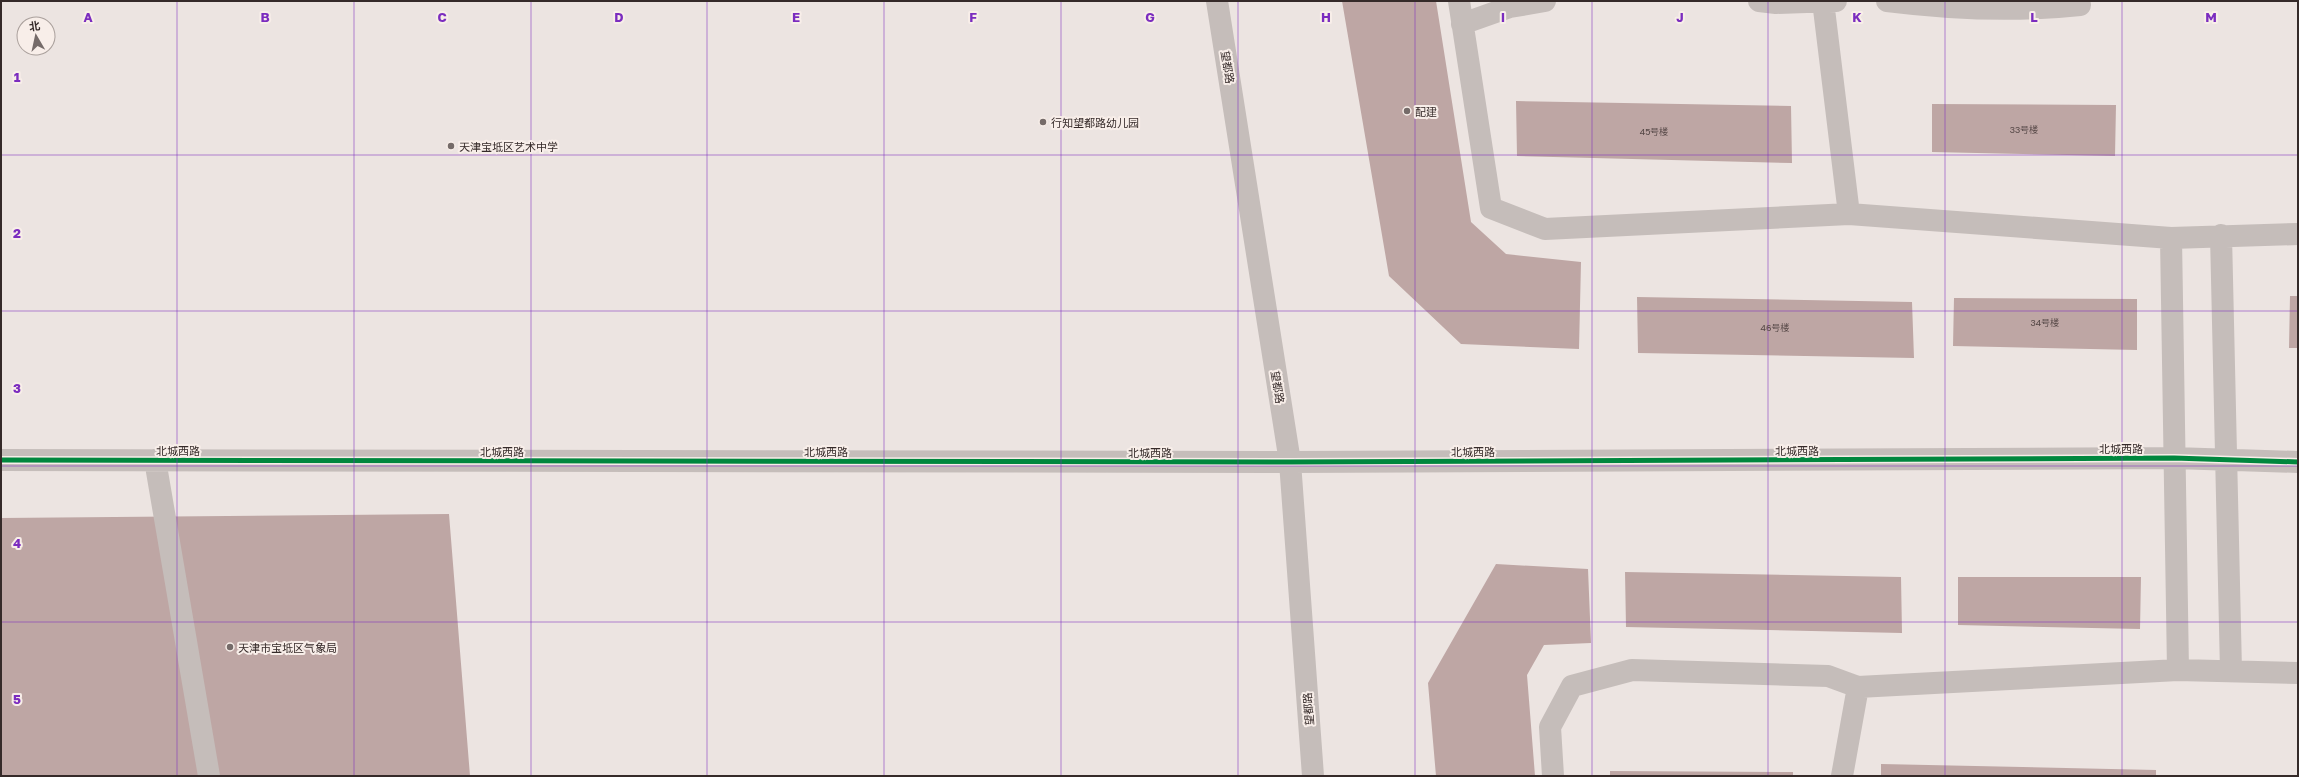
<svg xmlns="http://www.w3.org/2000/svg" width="2299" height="777" font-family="'Golos Text','Noto Sans SC',sans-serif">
	<rect width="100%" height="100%" fill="#ece4e1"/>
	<path fill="#bea6a4" d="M1342,1H1436L1471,222L1506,254L1581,262L1579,349L1461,344L1389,276Z
		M1516,101L1791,106L1792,163L1517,156Z
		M1932,104L2116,105L2115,156L1932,152Z
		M2290,296H2298V348H2289Z
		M1637,297L1912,302L1914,358L1638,353Z
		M1954,298L2137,299V350L1953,346Z
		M449,514L470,776H1V518Z
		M1496,564L1588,569L1591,643L1544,645L1527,675L1535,776H1436L1428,683Z
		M1625,572L1901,577L1902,633L1626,627Z
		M1958,577H2141L2140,629L1958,625Z
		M1881,764L2156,770V776H1881Z
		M1610,771L1793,772V776H1610Z"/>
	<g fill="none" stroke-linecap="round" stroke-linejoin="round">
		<path stroke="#c5bdba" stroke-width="22" d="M1217,1L1290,462L1313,776
			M1459,1L1491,208L1545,229L1849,214L2171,238L2298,234
			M1759,1L1776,3L1836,1
			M1823,1L1849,214
			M1887,1C1951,9 2016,12 2080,5
			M1462,24L1510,7L1545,1
			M2221,235L2231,671
			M2171,238L2178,670
			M1,460L1290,462L2174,458L2298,462
			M155,460L209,776
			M1553,776L1550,727L1572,686L1632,670L1828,676L1858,687
			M1842,776L1858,687L2178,670L2298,673"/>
		<defs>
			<path id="cycleway" d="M1,460L1290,462L2174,458L2298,462"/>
		</defs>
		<use href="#cycleway" stroke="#f8eee9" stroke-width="8"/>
		<use href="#cycleway" stroke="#00873e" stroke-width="5"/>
	</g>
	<path fill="none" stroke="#7b2cbf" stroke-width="1" stroke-opacity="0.55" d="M177,1V776M354,1V776M531,1V776M707,1V776M884,1V776M1061,1V776M1238,1V776M1415,1V776M1592,1V776M1768,1V776M1945,1V776M2122,1V776M1,155H2298M1,311H2298M1,466H2298M1,622H2298"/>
	<g fill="#756b69" stroke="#f8eee9" stroke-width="1.5">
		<circle cx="1407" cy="111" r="4"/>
		<circle cx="1043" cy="122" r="4"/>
		<circle cx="451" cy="146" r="4"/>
		<circle cx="230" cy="647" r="4"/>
	</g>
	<g text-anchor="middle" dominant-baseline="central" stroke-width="4" stroke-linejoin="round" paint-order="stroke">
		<g font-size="9" fill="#574948">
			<text x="2024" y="129">33号楼</text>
			<text x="1654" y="131">45号楼</text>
			<text x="2045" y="322">34号楼</text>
			<text x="1775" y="327">46号楼</text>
		</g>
		<g font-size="11" fill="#352a29" stroke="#f8eee9">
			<text transform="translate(1228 67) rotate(81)">望都路</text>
			<text transform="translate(1278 387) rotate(81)">望都路</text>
			<text x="2121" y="448">北城西路</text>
			<text x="178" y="450">北城西路</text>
			<text x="1797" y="450">北城西路</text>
			<text x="502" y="451">北城西路</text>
			<text x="826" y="451">北城西路</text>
			<text x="1473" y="451">北城西路</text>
			<text x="1150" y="452">北城西路</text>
			<text transform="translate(1308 709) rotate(-94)">望都路</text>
		</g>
		<g font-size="11" fill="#352a29" stroke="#f8eee9" text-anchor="start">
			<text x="1415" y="111">配建</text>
			<text x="1051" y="122">行知望都路幼儿园</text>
			<text x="459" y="146">天津宝坻区艺术中学</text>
			<text x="238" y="647">天津市宝坻区气象局</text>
		</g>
	</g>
	<g font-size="13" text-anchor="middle" font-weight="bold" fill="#7b2cbf" stroke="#f8eee9" stroke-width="4" stroke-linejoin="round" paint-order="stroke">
		<text x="88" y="22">A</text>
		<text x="265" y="22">B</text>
		<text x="442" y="22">C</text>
		<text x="619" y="22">D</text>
		<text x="796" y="22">E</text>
		<text x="973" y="22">F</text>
		<text x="1150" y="22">G</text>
		<text x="1326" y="22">H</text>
		<text x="1503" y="22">I</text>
		<text x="1680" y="22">J</text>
		<text x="1857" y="22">K</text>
		<text x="2034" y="22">L</text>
		<text x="2211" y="22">M</text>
		<text x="17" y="82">1</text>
		<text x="17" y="238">2</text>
		<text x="17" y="393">3</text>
		<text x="17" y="548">4</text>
		<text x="17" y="704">5</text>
	</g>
	<rect width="2299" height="777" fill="none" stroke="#352a29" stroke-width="4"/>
	<g transform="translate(36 36) rotate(351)"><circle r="19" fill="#f8eee9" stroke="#aaa09c"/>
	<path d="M0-3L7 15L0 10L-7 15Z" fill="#756b69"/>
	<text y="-6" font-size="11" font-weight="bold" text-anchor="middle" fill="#352a29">北</text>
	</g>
</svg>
